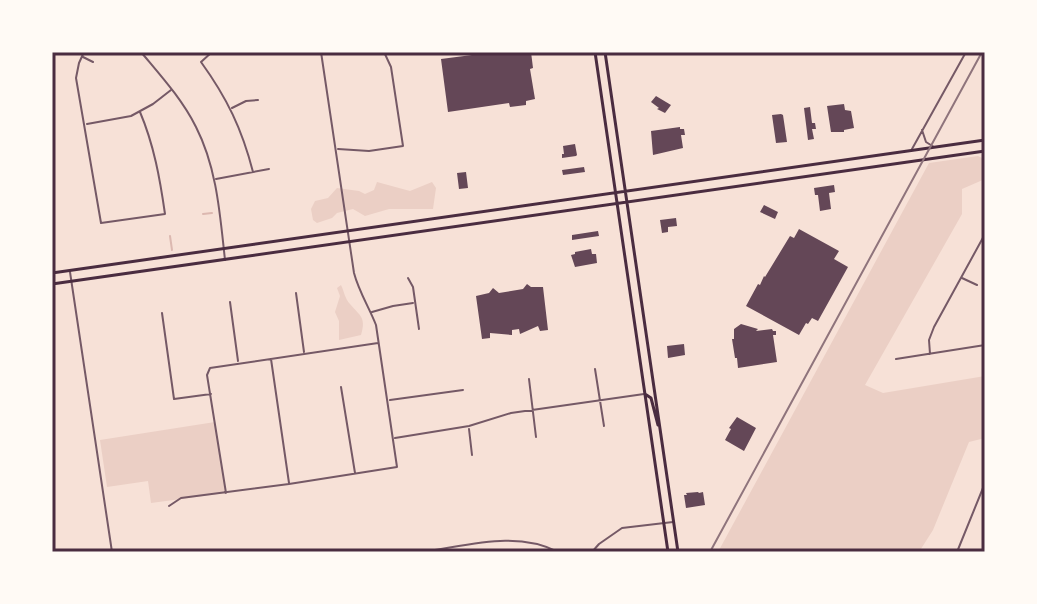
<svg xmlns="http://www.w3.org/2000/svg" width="1037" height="604" font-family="Montserrat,sans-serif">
	<rect width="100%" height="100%" fill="#f7e1d7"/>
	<path fill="#ebcfc5" d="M978,156L982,158L984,160L985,179L962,189V214L865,385L883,393L985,376V438L969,442L933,530L919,552H718L929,163Z
		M377,182L410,191L432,182L436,188L433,209H389L365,216L353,209L337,213L332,218L317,223L313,220L311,209L315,201L328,198L337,188L359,191L365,194L374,190Z
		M341,285C344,291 345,299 350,304C361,317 366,317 361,335L339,340V321L335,312L340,296L337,288Z
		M215,422L226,493L151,503L148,481L107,487L100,440Z"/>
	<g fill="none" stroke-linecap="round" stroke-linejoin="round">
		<path stroke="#dcb8b0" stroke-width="2" d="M203,214L212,213
			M170,236L172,250"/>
	</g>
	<path fill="#644757" d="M495,52H531L533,68L530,69L535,99L526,101V105L510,107L509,103L448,112L441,59Z
		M656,96L671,105L665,113L657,109L659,108L651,102Z
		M844,104L845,110L851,111L854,128L844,130V132H831L827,106Z
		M810,107L812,123H815L816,129H812L814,139L808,140L804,108Z
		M781,114L783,115L787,142L776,143L772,115Z
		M680,127V129H684L685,135H681L683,148L653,155L651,131Z
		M575,144L577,155L576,156L562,158V154H564L563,146Z
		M584,167L585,172L563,175L562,170Z
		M466,172L468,188L459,189L457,173Z
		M834,185L835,192L829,193L831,209L820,211L818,195H815L814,188Z
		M764,205L778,212L775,219L760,212Z
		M676,218L677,226L668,227V232L662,233L660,220Z
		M799,229L839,251L834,259L848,267L818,321L812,318L808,324L806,323L799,335L746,306L758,284L760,285L764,276L765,277L790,236L794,238Z
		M598,231L599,236L572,240V235Z
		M591,249L592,254H596L597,263L575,267L571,255L575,254V252Z
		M527,284L531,287H543L548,330L540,331L538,326L520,334L519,329L512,330V335L490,333V338L482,339L476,296L489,293L493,288L499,293L523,289Z
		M741,324L758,329L756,331L772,329L773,331H776V335H773L777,362L738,368L737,358H735L732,339H734V329Z
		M684,344L685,355L668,358L667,346Z
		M737,417L756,428L744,451L725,440L731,429L729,428Z
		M698,492L699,493L703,492L705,505L686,508L684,495H687L686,493Z"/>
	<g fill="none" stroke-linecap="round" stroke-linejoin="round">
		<path stroke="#755966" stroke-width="2" d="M84,52L79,63L76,78L101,223L165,214C160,179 154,145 140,112
			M212,52L201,62C227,98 242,129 253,172
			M83,57L93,62
			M232,108L246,101L258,100
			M87,124L131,116L153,104L171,90
			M922,130L926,142L934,147
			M338,149L369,151L403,146L391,67L384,52
			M912,149L966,52
			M216,179L269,169
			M70,272L112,552
			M408,278L413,287L419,329
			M962,278L977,285
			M296,293L304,352
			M230,302L238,361
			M372,312L393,306L413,303
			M162,313L174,399L211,394
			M930,354L929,340L934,327L985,234
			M271,359L289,483
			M896,359L985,345
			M595,369L604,426
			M529,379L536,437
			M341,387L355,473
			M390,400L463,390
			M469,429L472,455
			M395,438L469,426L511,413L644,394
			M226,493L207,375L210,368L378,343
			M169,506L181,498L289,484L397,467L376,325C369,307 359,292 354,273L321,52
			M422,552C467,546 516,530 558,552
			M592,552L599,544L622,528L673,522
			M957,552L985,483"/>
		<path stroke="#755966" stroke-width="2" d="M141,52C161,76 182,99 196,127C217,168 220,215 225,260"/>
		<path stroke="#4a2c40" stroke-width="3" d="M595,52L668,552
			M605,52L678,552
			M52,273L985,140
			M52,284L985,151
			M645,394L651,398L658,425"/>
		<path stroke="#8f747c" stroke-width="2" d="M710,552L982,52"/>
	</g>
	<rect width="1037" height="604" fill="none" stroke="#fffaf5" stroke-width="108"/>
	<rect x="54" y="54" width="929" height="496" fill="none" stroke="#4a2c40" stroke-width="3"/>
</svg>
